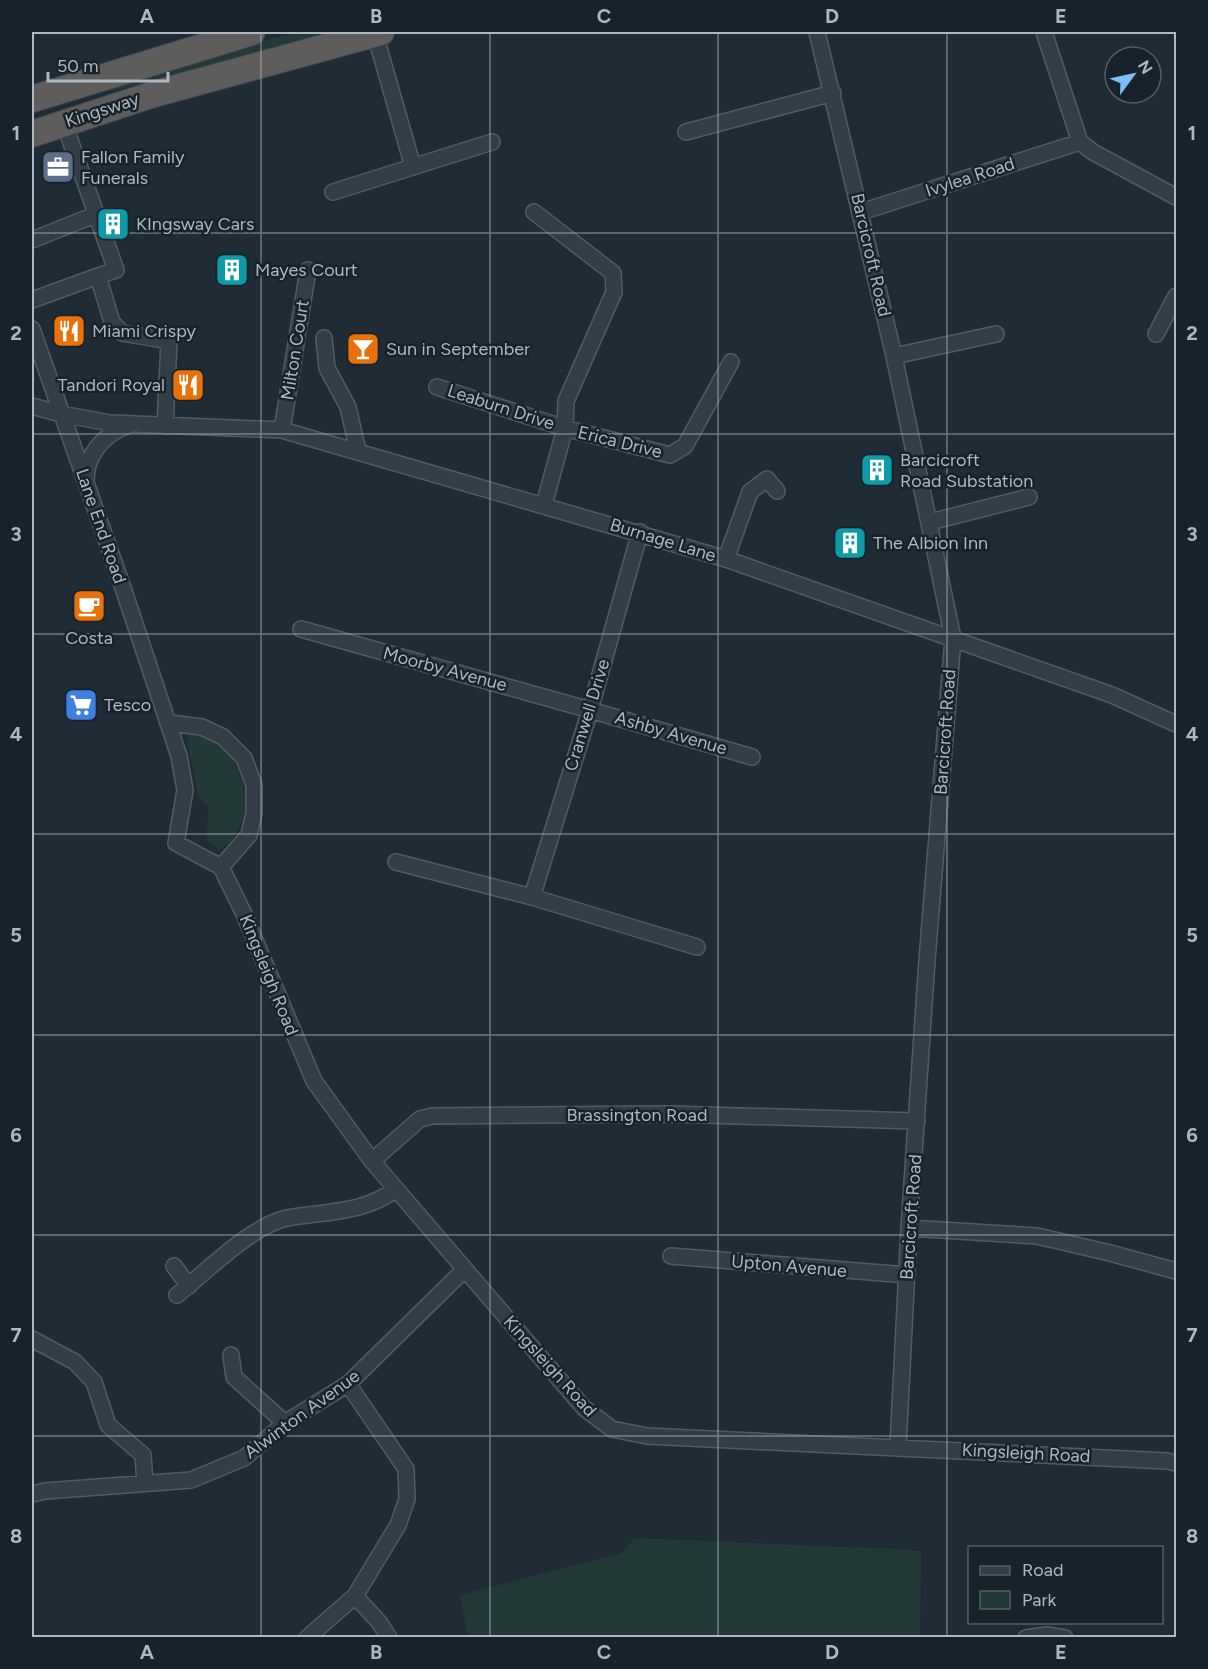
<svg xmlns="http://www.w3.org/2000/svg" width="1208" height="1669" font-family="Figtree,sans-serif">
	<rect width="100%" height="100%" fill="#1f2c36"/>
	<path fill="#223937" d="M295,32H328L176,78L110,91L108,85Z
		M186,733C192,734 199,734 204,736C247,751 262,825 219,850L207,840L208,806L198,796Z
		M635,1538L893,1549L921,1551L920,1637H468L460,1595L622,1553Z"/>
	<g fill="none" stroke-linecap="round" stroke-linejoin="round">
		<defs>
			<path id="minor" d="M817,32L894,356L953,638L927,960L909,1228L898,1447
				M1044,32L1080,142L1093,152L1176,197
				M375,34L413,167
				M64,123L116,270L98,276
				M686,132L833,93
				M333,192L492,142
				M534,212L613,273L614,292L566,401L565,428L544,505
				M861,212L1080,142
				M32,240L97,214
				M32,300L98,276L112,322L122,333L169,341L165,426
				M32,329L121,582L179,756L185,790L176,843L221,867L244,914L314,1081L372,1161L584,1408L612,1429L647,1436L1167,1461L1176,1463
				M1156,334L1176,296
				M324,338L327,368L348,407L358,451
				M894,356L996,334
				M437,387L565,428L670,455L685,446L731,362
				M32,406L61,414L110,423L282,430L726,559L1112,695L1176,724
				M282,430L308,270
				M86,480C86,454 105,433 129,425
				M930,522L1029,497
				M726,559L750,492L767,479L777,491
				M301,629L590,710L752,757
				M170,723L202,727L223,737L244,758L254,785V813L249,835L221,867
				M396,862L532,897L697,947
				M532,897L590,710L640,532
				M372,1161L420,1119L432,1116L670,1114L917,1121
				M909,1228L1037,1236L1110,1253L1176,1271
				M671,1256L907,1275
				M174,1266L189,1286
				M177,1295C206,1272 243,1234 277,1221C287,1217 298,1216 309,1215C340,1211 370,1209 396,1189
				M32,1339L75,1362L94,1382L108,1425L143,1455L145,1483
				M231,1355L234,1377L285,1423
				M32,1494L45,1491L191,1480L244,1458L285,1423L348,1384L465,1269
				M355,1596L379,1622L389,1638
				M307,1638L355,1596L398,1525L407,1499L406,1469L348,1384
				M1026,1638L1047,1635L1065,1638"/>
			<path id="trunk" d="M32,99L252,32
				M32,134L154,94L381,32"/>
		</defs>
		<use href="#minor" stroke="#505b64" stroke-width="18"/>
		<use href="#trunk" stroke="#3d4851" stroke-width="28"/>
		<use href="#minor" stroke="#333d46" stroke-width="15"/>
		<use href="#trunk" stroke="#5e5d5b" stroke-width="26"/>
	</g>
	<path fill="none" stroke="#acb8c3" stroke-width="1.5" stroke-opacity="0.55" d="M261,32V1638M490,32V1638M718,32V1638M947,32V1638M32,233H1176M32,434H1176M32,634H1176M32,834H1176M32,1035H1176M32,1235H1176M32,1436H1176"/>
	<defs>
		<symbol id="office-square" viewBox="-11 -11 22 22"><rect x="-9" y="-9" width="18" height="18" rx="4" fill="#5c6f8a" stroke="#18222a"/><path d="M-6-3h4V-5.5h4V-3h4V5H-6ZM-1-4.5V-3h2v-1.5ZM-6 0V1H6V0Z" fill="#fff"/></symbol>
		<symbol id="building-square" viewBox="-11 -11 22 22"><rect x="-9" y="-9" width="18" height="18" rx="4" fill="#0f9aa8" stroke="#18222a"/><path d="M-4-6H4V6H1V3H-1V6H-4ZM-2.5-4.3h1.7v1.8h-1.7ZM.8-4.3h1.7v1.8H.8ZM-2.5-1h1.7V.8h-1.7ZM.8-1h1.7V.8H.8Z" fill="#fff"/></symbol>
		<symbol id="restaurant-square" viewBox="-11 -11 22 22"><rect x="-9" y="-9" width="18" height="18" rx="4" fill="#e8710a" stroke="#18222a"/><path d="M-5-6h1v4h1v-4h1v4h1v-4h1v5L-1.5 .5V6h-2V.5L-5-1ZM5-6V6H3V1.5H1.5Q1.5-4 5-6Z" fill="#fff"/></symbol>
		<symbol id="bar-square" viewBox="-11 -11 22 22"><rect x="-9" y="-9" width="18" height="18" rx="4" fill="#e8710a" stroke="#18222a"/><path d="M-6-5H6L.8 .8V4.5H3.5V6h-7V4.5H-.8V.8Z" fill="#fff"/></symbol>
		<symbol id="cafe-square" viewBox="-11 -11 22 22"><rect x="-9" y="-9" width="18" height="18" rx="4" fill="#e8710a" stroke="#18222a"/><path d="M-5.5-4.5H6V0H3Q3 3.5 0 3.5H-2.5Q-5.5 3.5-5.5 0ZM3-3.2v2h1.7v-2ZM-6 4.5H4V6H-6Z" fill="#fff"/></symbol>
		<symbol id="supermarket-square" viewBox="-11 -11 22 22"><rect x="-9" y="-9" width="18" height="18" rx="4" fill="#3f7fe0" stroke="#18222a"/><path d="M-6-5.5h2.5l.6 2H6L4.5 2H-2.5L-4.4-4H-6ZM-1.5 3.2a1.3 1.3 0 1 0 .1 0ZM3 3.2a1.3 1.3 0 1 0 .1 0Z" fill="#fff"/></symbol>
	</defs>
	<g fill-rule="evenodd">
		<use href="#office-square" x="39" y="148" width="38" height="38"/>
		<use href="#building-square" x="94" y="205" width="38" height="38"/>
		<use href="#building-square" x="213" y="251" width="38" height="38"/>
		<use href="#restaurant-square" x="50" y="312" width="38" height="38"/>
		<use href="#bar-square" x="344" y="330" width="38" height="38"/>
		<use href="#restaurant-square" x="169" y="366" width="38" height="38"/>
		<use href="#building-square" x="858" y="451" width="38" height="38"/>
		<use href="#building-square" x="831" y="524" width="38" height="38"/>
		<use href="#cafe-square" x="70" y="587" width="38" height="38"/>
		<use href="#supermarket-square" x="62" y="686" width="38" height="38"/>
	</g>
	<g text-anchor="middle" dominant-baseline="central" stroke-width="5" stroke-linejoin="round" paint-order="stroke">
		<g font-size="18" fill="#acb8c3" stroke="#18222a">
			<text transform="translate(102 110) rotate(-18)">Kingsway</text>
			<text transform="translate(970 177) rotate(-18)">Ivylea Road</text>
			<text transform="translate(871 255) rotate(77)">Barcicroft Road</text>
			<text transform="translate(295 350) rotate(-81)">Milton Court</text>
			<text transform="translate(501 407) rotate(18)">Leaburn Drive</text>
			<text transform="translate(620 442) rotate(14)">Erica Drive</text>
			<text transform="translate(101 526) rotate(71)">Lane End Road</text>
			<text transform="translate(663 540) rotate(17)">Burnage Lane</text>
			<text transform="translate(445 669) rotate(15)">Moorby Avenue</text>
			<text transform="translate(587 715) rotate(-73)">Cranwell Drive</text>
			<text transform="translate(945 732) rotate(-86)">Barcicroft Road</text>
			<text transform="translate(671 733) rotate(16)">Ashby Avenue</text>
			<text transform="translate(269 975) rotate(68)">Kingsleigh Road</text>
			<text x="637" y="1115">Brassington Road</text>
			<text transform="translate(911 1217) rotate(-86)">Barcicroft Road</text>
			<text transform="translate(789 1266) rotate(5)">Upton Avenue</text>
			<text transform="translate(550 1366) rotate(48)">Kingsleigh Road</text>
			<text transform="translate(302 1414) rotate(-36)">Alwinton Avenue</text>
			<text transform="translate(1026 1453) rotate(3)">Kingsleigh Road</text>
		</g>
		<g font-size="18" fill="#acb8c3" stroke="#18222a" text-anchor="start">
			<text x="81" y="157">Fallon Family<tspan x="81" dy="21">Funerals</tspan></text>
			<text x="136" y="224">KIngsway Cars</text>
			<text x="255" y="270">Mayes Court</text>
			<text x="92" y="331">Miami Crispy</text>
			<text x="386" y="349">Sun in September</text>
			<text x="165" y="385" text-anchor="end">Tandori Royal</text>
			<text x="900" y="460">Barcicroft<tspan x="900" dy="21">Road Substation</tspan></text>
			<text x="873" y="543">The Albion Inn</text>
			<text x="89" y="638" text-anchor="middle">Costa</text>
			<text x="104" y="705">Tesco</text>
		</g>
	</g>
	<rect width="1208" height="1669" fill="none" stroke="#18222a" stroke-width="66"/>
	<rect x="968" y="1546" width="195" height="78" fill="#18222a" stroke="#535e67" stroke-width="1.5"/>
	<rect x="980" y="1566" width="30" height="9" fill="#333d46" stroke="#535e67" stroke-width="1.5"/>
	<text x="1022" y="1576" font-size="18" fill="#acb8c3">Road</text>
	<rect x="980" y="1591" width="30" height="18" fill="#223937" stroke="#535e67" stroke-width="1.5"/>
	<text x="1022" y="1606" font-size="18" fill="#acb8c3">Park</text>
	<g transform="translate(1133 75) rotate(57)"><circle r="28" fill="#18222a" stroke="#535e67" stroke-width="1.5"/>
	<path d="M0-4.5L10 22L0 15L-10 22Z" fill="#7ebdf6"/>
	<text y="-9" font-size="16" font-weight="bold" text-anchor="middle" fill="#acb8c3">N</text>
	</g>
	<path d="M48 72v9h120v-9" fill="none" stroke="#acb8c3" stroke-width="3"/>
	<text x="57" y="72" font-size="18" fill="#acb8c3" stroke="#18222a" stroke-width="4.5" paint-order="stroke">50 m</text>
	<rect x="33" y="33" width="1142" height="1603" fill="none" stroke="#acb8c3" stroke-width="2"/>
	<g font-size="20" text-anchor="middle" font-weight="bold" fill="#acb8c3">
		<text x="147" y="23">A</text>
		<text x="376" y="23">B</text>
		<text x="604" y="23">C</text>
		<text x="832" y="23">D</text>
		<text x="1061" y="23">E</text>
		<text x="16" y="140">1</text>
		<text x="1192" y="140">1</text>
		<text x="16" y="340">2</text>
		<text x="1192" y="340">2</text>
		<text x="16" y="541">3</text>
		<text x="1192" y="541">3</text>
		<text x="16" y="741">4</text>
		<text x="1192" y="741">4</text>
		<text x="16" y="942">5</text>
		<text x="1192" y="942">5</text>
		<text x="16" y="1142">6</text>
		<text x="1192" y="1142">6</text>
		<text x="16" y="1342">7</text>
		<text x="1192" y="1342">7</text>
		<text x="16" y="1543">8</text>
		<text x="1192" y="1543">8</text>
		<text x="147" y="1659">A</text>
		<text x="376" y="1659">B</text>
		<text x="604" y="1659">C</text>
		<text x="832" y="1659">D</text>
		<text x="1061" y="1659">E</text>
	</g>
</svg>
